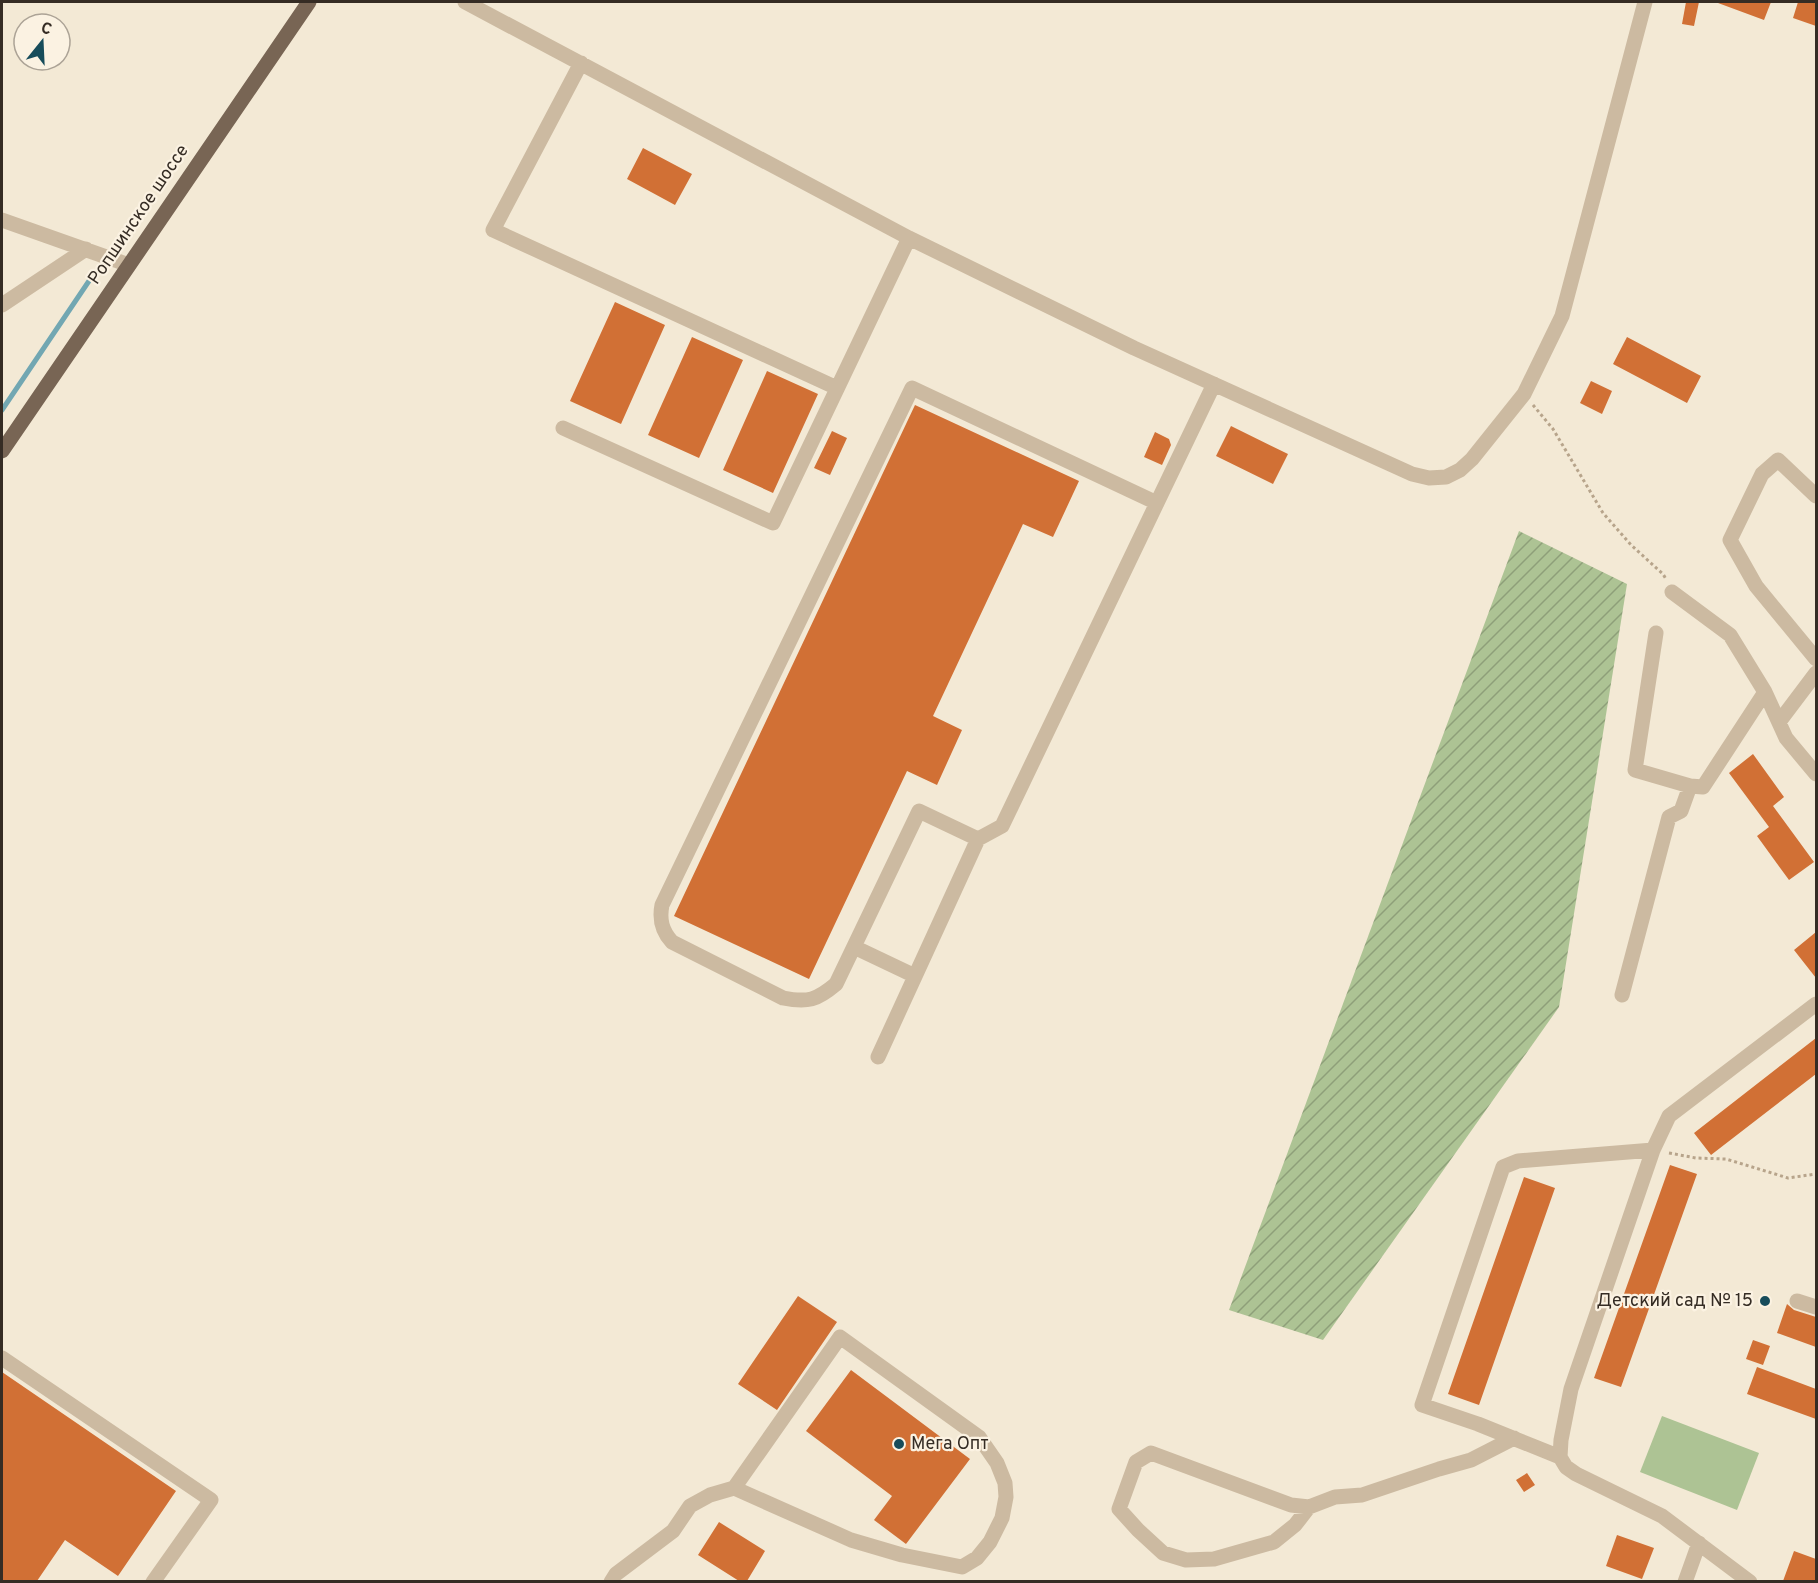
<svg xmlns="http://www.w3.org/2000/svg" width="1818" height="1583" font-family="Overpass,sans-serif">
	<defs>
		<pattern id="garden-furrows" width="10" height="10" patternUnits="userSpaceOnUse" patternTransform="scale(1.5)"><rect width="10" height="10" fill="#adc394"/><path d="M-1 1l2-2M0 10L10 0M9 11l2-2" fill="none" stroke="#8e9f79"/></pattern>
	</defs>
	<rect width="100%" height="100%" fill="#f3e9d5"/>
	<path fill="url(#garden-furrows)" d="M1519,531L1627,584L1559,1007L1323,1340L1229,1310Z"/>
	<path fill="#adc394" d="M1662,1416L1759,1453L1737,1510L1640,1472Z"/>
	<g fill="none" stroke-linecap="round" stroke-linejoin="round">
		<path stroke="#72a7b2" stroke-width="5" d="M2,410L93,275"/>
	</g>
	<path fill="#d17035" d="M1686,2H1699L1694,26L1682,24Z
		M1719,2H1771L1764,20L1718,3Z
		M1798,2H1816V26L1793,18Z
		M643,148L692,174L675,205L627,179Z
		M615,302L665,325L621,424L570,401Z
		M692,337L743,360L699,458L648,435Z
		M1627,337L1701,376L1687,403L1613,364Z
		M767,371L818,394L773,493L723,470Z
		M1591,381L1612,391L1602,414L1580,403Z
		M915,405L1079,481L1053,537L1023,524L933,716L962,730L937,785L907,771L809,979L674,916Z
		M1231,426L1288,454L1273,484L1216,456Z
		M832,431L847,438L830,475L814,468Z
		M1155,432L1169,439L1171,445L1162,465L1144,457Z
		M1753,754L1784,797L1773,806L1814,862L1789,880L1757,836L1769,827L1729,773Z
		M1816,932V978L1794,950Z
		M1816,1038V1074L1711,1155L1694,1133Z
		M1670,1165L1697,1174L1621,1387L1594,1378Z
		M1524,1177L1555,1188L1479,1405L1448,1394Z
		M798,1296L837,1322L777,1410L738,1384Z
		M1787,1304L1794,1310L1816,1317V1347L1777,1333Z
		M1753,1340L1770,1346L1763,1365L1746,1359Z
		M1757,1367L1816,1389V1419L1747,1394Z
		M851,1370L970,1459L906,1544L874,1520L892,1496L806,1431Z
		M2,1372L176,1491L118,1576L65,1540L37,1581H2Z
		M1527,1473L1535,1485L1524,1492L1516,1480Z
		M719,1522L765,1551L747,1581H739L698,1555Z
		M1617,1535L1654,1548L1642,1579L1606,1566Z
		M1794,1551L1816,1559V1581H1783Z"/>
	<g fill="none" stroke-linecap="round" stroke-linejoin="round">
		<path stroke="#b7a48b" stroke-width="3" stroke-dasharray="3 3" stroke-linecap="butt" d="M1533,405L1553,429L1603,513L1631,545L1663,574L1666,579
			M1669,1153L1696,1158L1726,1159L1788,1178L1816,1174"/>
		<path stroke="#ccbaa1" stroke-width="15" d="M465,2L909,238L1134,348L1412,474L1429,478L1446,477L1460,470L1472,459L1524,394L1562,316L1645,2
			M581,63L493,230L837,388
			M2,220L129,265
			M2,305L86,249
			M563,428L773,523L909,238
			M1816,496L1778,460L1762,474L1730,540L1756,586L1816,659
			M1672,592L1730,635L1765,692L1786,738L1816,774
			M1656,633L1635,770L1690,786L1703,787L1765,692
			M1779,722L1816,673
			M978,839L919,811L836,984C817,1000 808,1003 783,998L672,942C662,931 659,920 662,905L912,388L1157,503
			M854,947L915,976
			M1622,995L1669,817L1681,811L1690,786
			M878,1057L978,839L1002,826L1214,384
			M1797,1301L1816,1307
			M2,1358L211,1500L153,1582
			M1560,1457L1478,1424L1422,1405L1503,1167L1518,1161L1653,1150
			M1309,1507L1295,1525L1274,1542L1214,1559L1186,1560L1163,1553L1138,1530L1119,1509L1136,1462L1151,1453L1291,1505L1309,1507L1335,1497L1362,1495L1439,1469L1471,1460L1514,1438
			M611,1582L616,1574L673,1531L690,1506L710,1495L734,1488L851,1540L902,1555L962,1567L977,1558L990,1542L1002,1518L1006,1497L1005,1483L997,1463L979,1437L840,1337L734,1488
			M1685,1582L1699,1543
			M1750,1582L1662,1516L1576,1474L1566,1467L1560,1457L1561,1440L1571,1389L1653,1150L1669,1116L1816,1004"/>
		<path stroke="#786554" stroke-width="15" d="M2,451L309,2"/>
	</g>
	<g fill="#174c5a" stroke="#fbf2e2" stroke-width="2">
		<circle cx="1765" cy="1301" r="6"/>
		<circle cx="899" cy="1444" r="6"/>
	</g>
	<g text-anchor="middle" dominant-baseline="central" stroke-width="4.5" stroke-linejoin="round" paint-order="stroke">
		<g font-size="18" fill="#352c24" stroke="#fbf2e2">
			<text transform="translate(139 215) rotate(-56)">Ропшинское шоссе</text>
		</g>
		<g font-size="18" fill="#352c24" stroke="#fbf2e2" text-anchor="end">
			<text x="1753" y="1301">Детский сад № 15</text>
			<text x="911" y="1444" text-anchor="start">Мега Опт</text>
		</g>
	</g>
	<rect width="1818" height="1583" fill="none" stroke="#352c24" stroke-width="6"/>
	<g transform="translate(42 42) rotate(18)"><circle r="28" fill="#fbf2e2" stroke="#aca396" stroke-width="1.5"/>
	<path d="M0-4.5L10 22L0 15L-10 22Z" fill="#174c5a"/>
	<text y="-9" font-size="16" font-weight="bold" text-anchor="middle" fill="#352c24">С</text>
	</g>
</svg>
